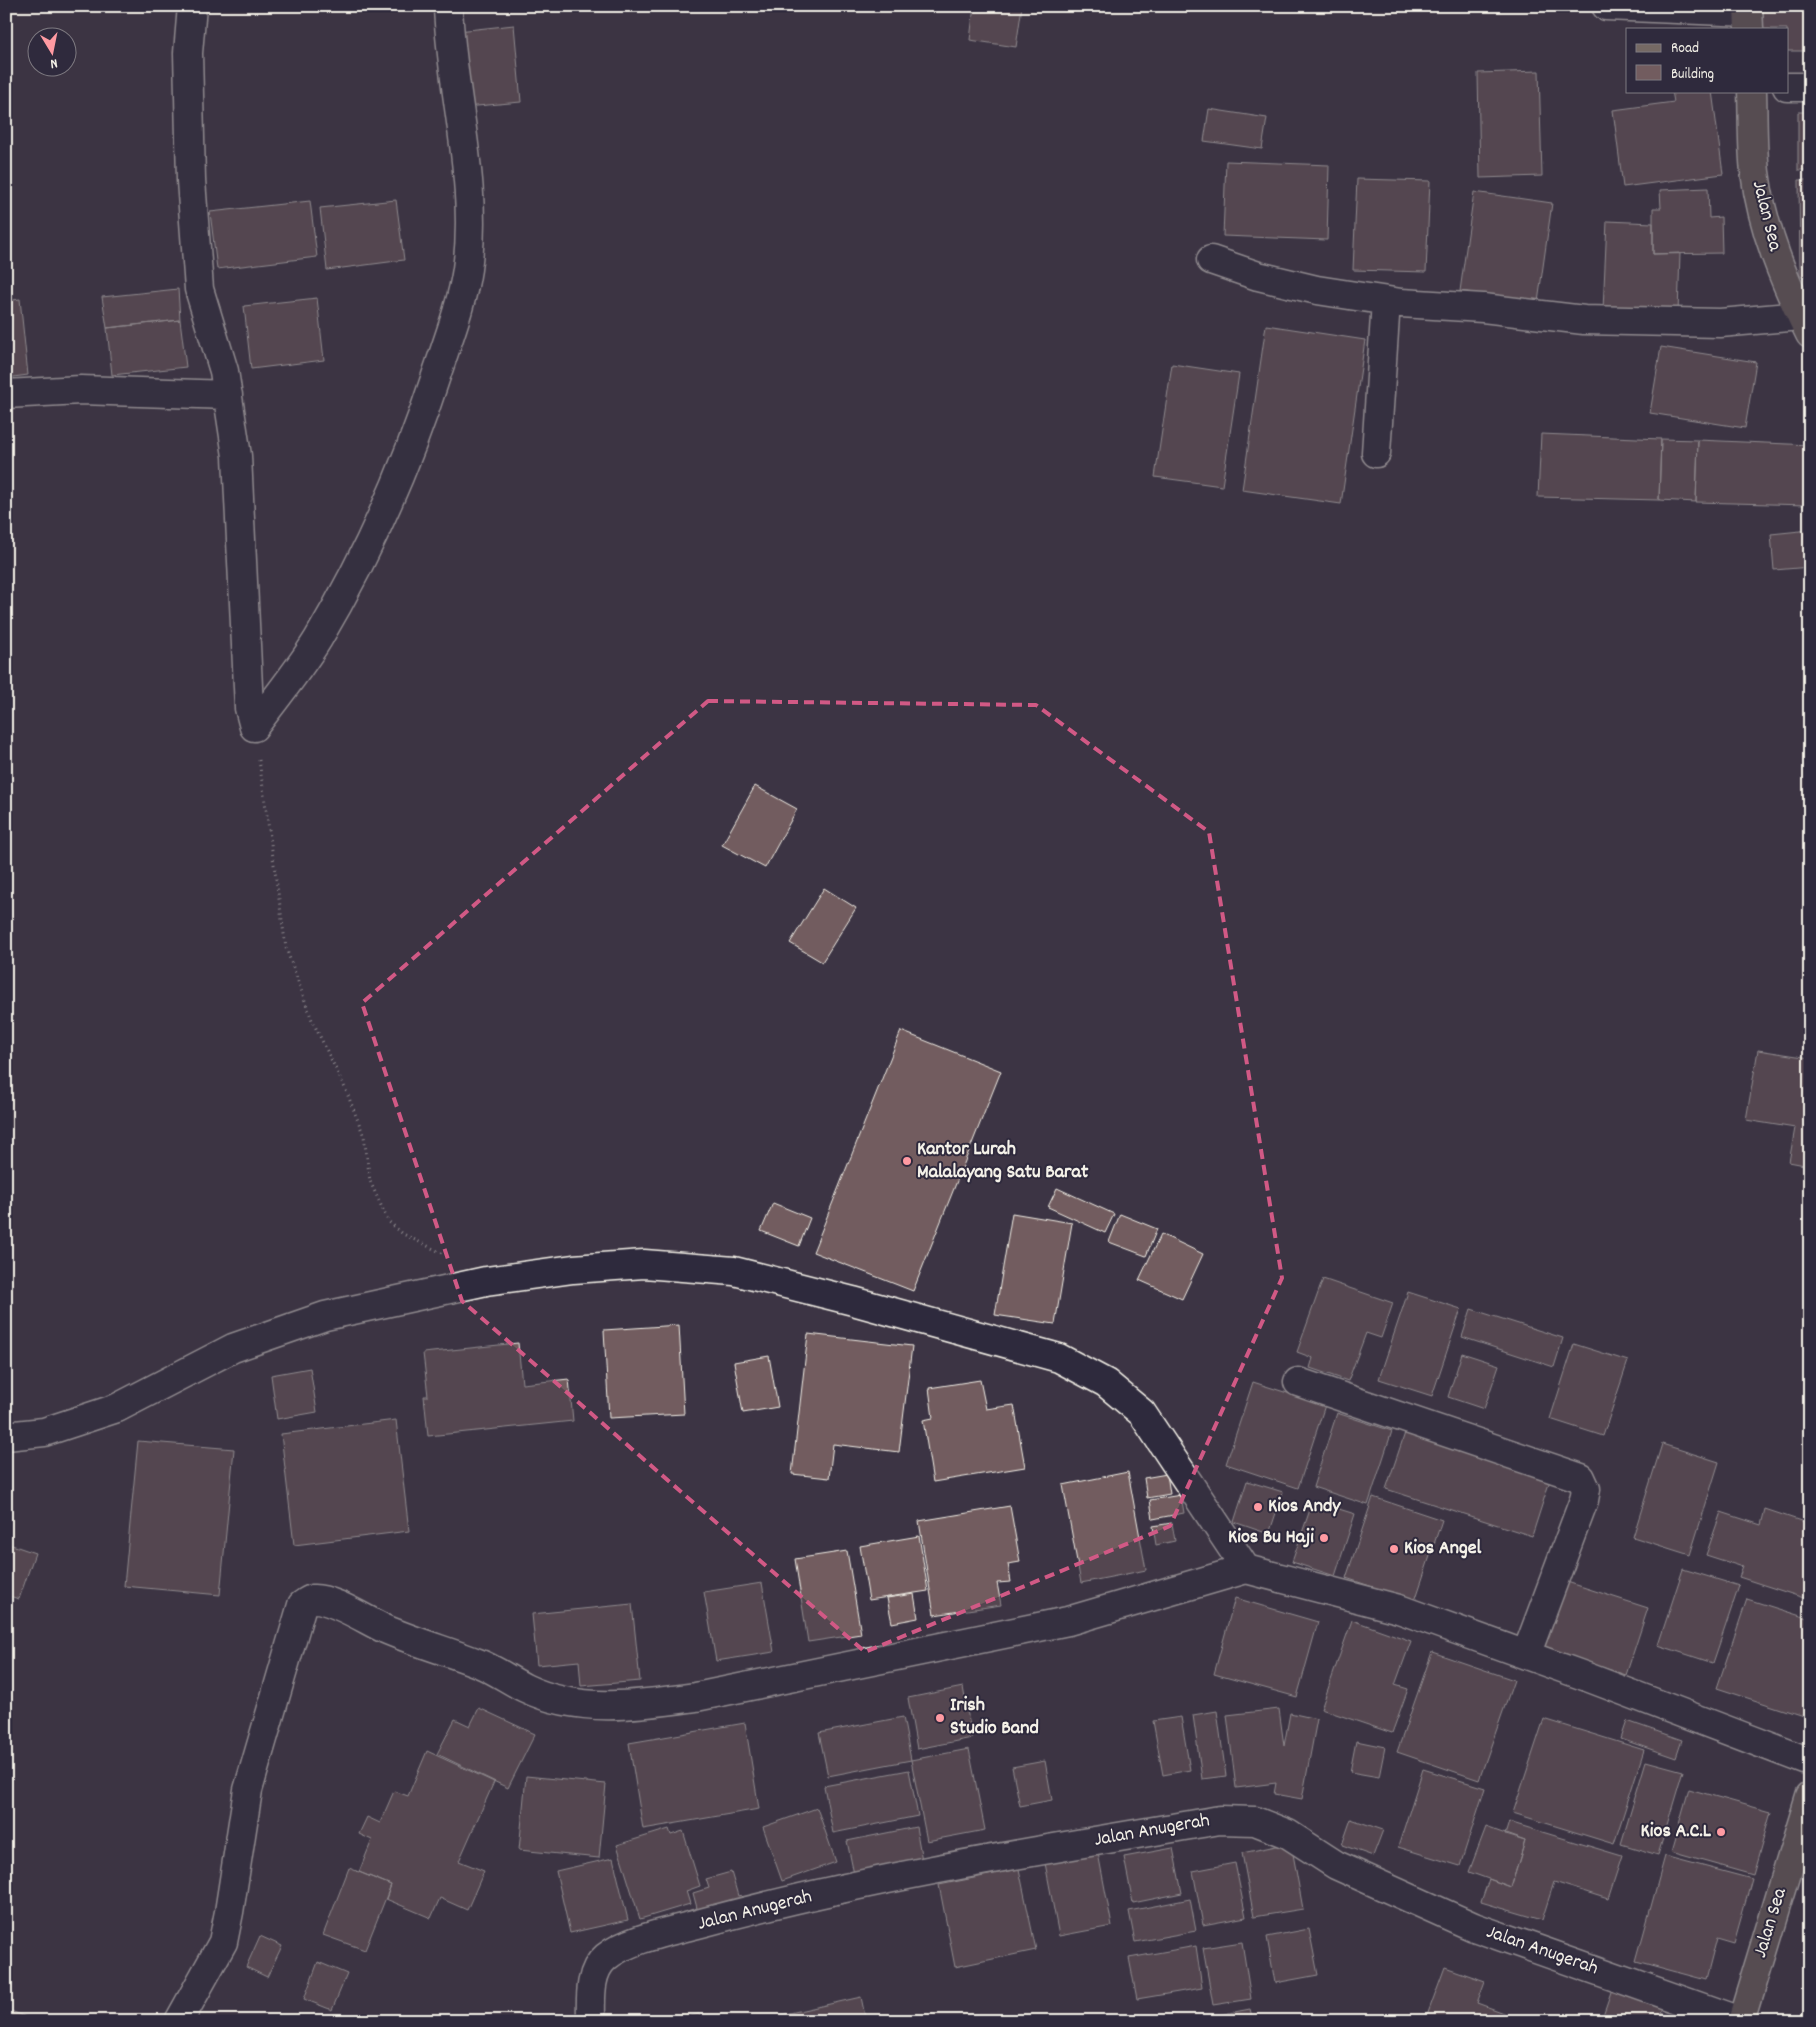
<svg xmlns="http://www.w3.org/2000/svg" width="1816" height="2027" font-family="Dekko,sans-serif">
	<rect width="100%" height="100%" fill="#3c3444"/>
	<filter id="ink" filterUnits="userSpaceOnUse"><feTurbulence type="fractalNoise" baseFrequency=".02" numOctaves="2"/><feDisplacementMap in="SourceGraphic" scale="10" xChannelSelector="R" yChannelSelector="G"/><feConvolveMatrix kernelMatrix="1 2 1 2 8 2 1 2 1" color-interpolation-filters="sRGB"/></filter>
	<g filter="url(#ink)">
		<path fill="#725c5f" stroke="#f4f1e8" d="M974,6H1022L1016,47L970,40Z
			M1763,6H1810V51H1787V29H1763Z
			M514,25L521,102L466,107L458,31Z
			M1539,71L1542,176L1480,178L1478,73Z
			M1672,91H1712L1723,174L1623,187L1613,110L1674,102Z
			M1209,109L1267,118L1262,149L1204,141Z
			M1798,112H1810V170H1798Z
			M1226,161L1329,165L1327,240L1223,236Z
			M1357,179L1430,181L1426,272L1353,270Z
			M1799,180H1810V276H1800Z
			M1708,188L1709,218L1721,217L1722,253L1653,254V208H1661L1660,190Z
			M1474,192L1552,203L1538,302L1460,291Z
			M396,200L404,260L327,270L320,208Z
			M310,201L317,257L217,269L210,212Z
			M1607,221L1653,223V254L1680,253L1678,313L1603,310Z
			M178,289L180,320L107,328L102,297Z
			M317,298L324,360L251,369L244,306Z
			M20,299L28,375L6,378V301Z
			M180,320L186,367L112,375L107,328Z
			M1266,325L1365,340L1341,504L1242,490Z
			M1661,347L1756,362L1745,428L1650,413Z
			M1172,364L1239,374L1222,486L1155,477Z
			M1541,434L1661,439L1659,500L1538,497Z
			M1661,439L1698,440L1696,502L1659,500Z
			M1698,440L1810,445L1807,505L1696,502Z
			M1810,530V567L1774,570L1771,534Z
			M755,786L797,809L765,868L722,845Z
			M824,888L856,908L822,962L790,943Z
			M901,1031L1001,1071L913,1291L813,1252Z
			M1758,1050L1810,1058V1166L1789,1162L1795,1128L1746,1120Z
			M1057,1188L1114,1214L1105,1233L1048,1207Z
			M773,1203L810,1218L799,1246L761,1231Z
			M1012,1213L1072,1223L1055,1324L995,1315Z
			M1120,1214L1157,1229L1146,1256L1109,1242Z
			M1161,1234L1203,1254L1182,1299L1139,1280Z
			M1323,1279L1393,1303L1381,1338L1366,1333L1348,1381L1310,1368L1313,1358L1297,1352Z
			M1408,1292L1461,1309L1432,1396L1379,1379Z
			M1471,1309L1563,1338L1554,1367L1462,1337Z
			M679,1325L684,1414L609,1418L604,1330Z
			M808,1334L912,1346L899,1452L833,1444L829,1478L792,1474Z
			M518,1343L522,1384L569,1379L573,1421L428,1436L424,1396H428L423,1353Z
			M1574,1344L1628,1361L1603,1436L1550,1419Z
			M1462,1353L1499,1365L1484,1409L1448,1397Z
			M769,1356L778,1407L743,1413L734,1362Z
			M310,1368L317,1412L277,1419L271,1375Z
			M980,1380L986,1409L1014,1405L1025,1467L933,1482L923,1420L933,1418L929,1388Z
			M1253,1382L1325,1405L1298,1488L1226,1464Z
			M1337,1413L1392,1431L1368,1505L1313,1487Z
			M396,1420L409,1531L294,1545L281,1434Z
			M1407,1427L1552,1474L1532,1536L1386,1489Z
			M138,1441L234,1449L220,1595L124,1586Z
			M1662,1444L1719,1462L1690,1555L1633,1537Z
			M1128,1472L1146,1570L1081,1583L1063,1485Z
			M1167,1474L1170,1494L1147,1498L1144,1478Z
			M1247,1481L1283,1492L1269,1534L1234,1522Z
			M1181,1495L1184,1513L1153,1519L1150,1500Z
			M1373,1497L1442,1520L1415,1601L1346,1578Z
			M1313,1501L1355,1514L1335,1576L1292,1562Z
			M1010,1506L1020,1562L1008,1564L1011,1582L997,1583L1001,1605L934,1615L919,1521Z
			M1765,1509L1810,1524V1600L1739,1577L1743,1567L1706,1555L1721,1512L1761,1525Z
			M1172,1523L1175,1541L1156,1545L1153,1526Z
			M919,1536L928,1591L869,1600L860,1546Z
			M6,1543L35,1553L19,1599L6,1595Z
			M847,1551L861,1634L808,1642L795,1559Z
			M1683,1569L1739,1586L1713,1663L1658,1645Z
			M1564,1581L1648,1608L1626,1675L1542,1648Z
			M762,1583L774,1652L716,1661L704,1592Z
			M914,1594L918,1618L892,1623L887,1598Z
			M1235,1598L1318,1622L1297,1697L1214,1674Z
			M1747,1599L1810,1619V1706L1806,1717L1717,1688Z
			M632,1604L640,1681L581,1686L579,1661L537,1665L532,1614Z
			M1352,1620L1411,1641L1395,1685L1408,1689L1392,1733L1321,1709Z
			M1432,1652L1514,1680L1479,1780L1397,1752Z
			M963,1687L972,1738L917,1749L908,1698Z
			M479,1708L535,1734L508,1788L437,1754L455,1719L470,1726Z
			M1279,1709L1284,1746L1290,1713L1317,1719L1302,1799L1274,1794L1276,1783L1236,1788L1227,1715Z
			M1217,1711L1226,1776L1202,1779L1193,1715Z
			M903,1717L911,1760L828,1776L819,1733Z
			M1181,1717L1190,1770L1163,1775L1153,1721Z
			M1544,1719L1644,1750L1614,1844L1513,1813Z
			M1627,1721L1682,1740L1676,1758L1621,1739Z
			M745,1723L759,1809L643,1829L629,1743Z
			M1356,1741L1385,1747L1379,1777L1350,1772Z
			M969,1749L985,1830L927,1841L911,1760Z
			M427,1751L494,1782L459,1861L484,1871L467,1910L440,1898L431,1918L386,1899L391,1885L359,1872L372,1840L359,1834L367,1817L380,1823L394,1791L408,1796Z
			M1045,1761L1052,1800L1020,1806L1012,1767Z
			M1646,1761L1683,1771L1658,1855L1621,1844Z
			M1423,1769L1485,1788L1460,1866L1398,1847Z
			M909,1770L918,1816L833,1833L824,1786Z
			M526,1776L606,1784L599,1858L519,1850Z
			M1689,1789L1771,1812L1753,1875L1671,1852Z
			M817,1808L836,1862L782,1881L763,1827Z
			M1351,1819L1383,1830L1373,1856L1342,1845Z
			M1509,1822L1622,1856L1608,1899L1554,1882L1542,1920L1481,1902L1489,1879L1511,1887L1525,1841L1505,1835Z
			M916,1827L923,1866L855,1879L847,1841Z
			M1486,1827L1525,1841L1511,1887L1469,1872Z
			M669,1829L671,1835L683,1831L700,1886L686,1891L690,1904L640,1919L617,1845Z
			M1291,1843L1303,1909L1254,1917L1242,1853Z
			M1173,1848L1182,1893L1133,1903L1124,1857Z
			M1098,1853L1112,1926L1059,1936L1045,1863Z
			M1665,1856L1752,1879L1734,1943L1717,1938L1706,1980L1636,1961Z
			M613,1858L628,1920L570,1933L556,1871Z
			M1235,1863L1246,1917L1203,1925L1193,1871Z
			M349,1868L391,1885L365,1950L323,1935Z
			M1019,1869L1036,1950L955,1967L939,1885Z
			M731,1872L738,1896L741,1895L744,1904L690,1921L687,1911L697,1908L693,1893L709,1888L706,1879Z
			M1190,1899L1196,1931L1135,1942L1129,1911Z
			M1309,1929L1318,1975L1275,1983L1267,1937Z
			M260,1936L282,1946L267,1977L246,1967Z
			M1242,1942L1251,1999L1213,2005L1203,1948Z
			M1196,1946L1202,1988L1137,1999L1129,1958Z
			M318,1962L347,1974L332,2010L304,1999Z
			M1445,1967L1485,1981L1477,2003L1526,2021H1425Z
			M1613,1986L1664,2002L1657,2021H1601Z
			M861,1997L866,2021H782L781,2015Z
			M6,2009L36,2021H6Z
			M1250,2009L1253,2021H1188Z
			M1660,2012L1684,2021H1657Z
			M699,2014L701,2021H667Z"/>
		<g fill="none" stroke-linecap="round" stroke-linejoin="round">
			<defs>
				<path id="minor" d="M192,6L188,53L191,180L199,289L224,371L237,456L249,708L254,727
					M1606,6L1748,12
					M1787,87H1810
					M1211,260L1258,276L1317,290L1401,303L1483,308L1584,320L1720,323L1801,316
					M6,394L81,390L228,395
					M1376,453L1386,301
					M254,727C276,698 299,670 318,639C368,555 408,463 438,370C449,337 462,303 467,269C479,181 451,93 448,6
					M1298,1382L1581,1478L1586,1489L1584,1500L1526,1655
					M6,1436L44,1432L117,1408L233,1348L325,1316L486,1281L573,1269L644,1264L734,1271L853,1301L1059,1358L1106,1383L1142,1413L1246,1569L1399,1609L1587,1677L1810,1762
					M179,2021L223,1942L229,1912L248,1790L302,1605C305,1603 308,1600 312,1599C331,1597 367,1621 385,1629C415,1642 447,1651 478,1663C494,1669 509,1680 525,1688C579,1714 639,1705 696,1697L1068,1621L1246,1569
					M591,2021C591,2000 588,1972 606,1957C629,1938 677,1930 705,1922C874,1876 1048,1849 1220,1820L1255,1821L1288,1834L1336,1865L1474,1927L1740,2021"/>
				<path id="major" d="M1748,6L1749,29
					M1752,91C1753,118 1752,145 1755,172C1762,229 1785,283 1810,334
					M1742,2021L1810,1797"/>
			</defs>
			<use href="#minor" stroke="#f4f1e8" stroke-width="31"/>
			<use href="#major" stroke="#f4f1e8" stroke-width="31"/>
			<path stroke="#f4f1e8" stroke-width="3" stroke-dasharray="1 4" stroke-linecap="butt" d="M259,760L286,948L312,1020L345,1088L364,1136L370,1181L388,1221L403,1234L444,1254"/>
			<use href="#minor" stroke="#2f2a3d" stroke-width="28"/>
			<use href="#major" stroke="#756964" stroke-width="28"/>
		</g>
	</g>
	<path d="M0 0H1816V2027H0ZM708,701L1036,705L1209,832L1282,1278L1170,1526L865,1652L462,1301L362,1003Z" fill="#3c3444" fill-opacity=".55" fill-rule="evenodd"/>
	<path fill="none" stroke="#d15985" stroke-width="4" stroke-dasharray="10 6" stroke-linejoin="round" d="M708,701L1036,705L1209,832L1282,1278L1170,1526L865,1652L462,1301L362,1003Z"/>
	<g fill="#ff9aa2" stroke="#2f2a3d" stroke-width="2">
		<circle cx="907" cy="1161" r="5"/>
		<circle cx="1258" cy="1507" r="5"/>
		<circle cx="1324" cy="1538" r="5"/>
		<circle cx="1394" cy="1549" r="5"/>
		<circle cx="940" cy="1718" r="5"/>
		<circle cx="1721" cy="1832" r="5"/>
	</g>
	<g text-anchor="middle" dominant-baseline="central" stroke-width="4" stroke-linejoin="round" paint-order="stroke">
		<g font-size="20" fill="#f4f1e8" stroke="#2f2a3d">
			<text transform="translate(1766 216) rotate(76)">Jalan Sea</text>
			<text transform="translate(1152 1831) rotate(-10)">Jalan Anugerah</text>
			<text transform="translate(755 1911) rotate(-14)">Jalan Anugerah</text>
			<text transform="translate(1771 1923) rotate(-73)">Jalan Sea</text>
			<text transform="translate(1542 1951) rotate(19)">Jalan Anugerah</text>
		</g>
		<g font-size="20" font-weight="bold" fill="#f4f1e8" stroke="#2f2a3d" text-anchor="start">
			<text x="917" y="1150">Kantor Lurah<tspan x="917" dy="23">Malalayang Satu Barat</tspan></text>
			<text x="1268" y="1507">Kios Andy</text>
			<text x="1314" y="1538" text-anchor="end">Kios Bu Haji</text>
			<text x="1404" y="1549">Kios Angel</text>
			<text x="950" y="1706">Irish<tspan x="950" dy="23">Studio Band</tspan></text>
			<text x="1711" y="1832" text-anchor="end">Kios A.C.L</text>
		</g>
	</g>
	<rect width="1816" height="2027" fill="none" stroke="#2f2a3d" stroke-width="25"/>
	<rect x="12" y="12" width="1791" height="2002" fill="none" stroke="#f4f1e8" stroke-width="2" filter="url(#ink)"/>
	<rect x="1626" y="28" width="162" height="65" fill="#2f2a3d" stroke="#7e7a81"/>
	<rect x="1636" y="44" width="25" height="8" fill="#756964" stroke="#7e7a81"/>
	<text x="1671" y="52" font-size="15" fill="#f4f1e8">Road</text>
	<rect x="1636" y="65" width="25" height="15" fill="#725c5f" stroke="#7e7a81"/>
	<text x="1671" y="78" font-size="15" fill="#f4f1e8">Building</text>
	<g transform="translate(52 52) rotate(170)"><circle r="24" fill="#2f2a3d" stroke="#7e7a81"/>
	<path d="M0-4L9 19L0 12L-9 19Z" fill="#ff9aa2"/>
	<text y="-8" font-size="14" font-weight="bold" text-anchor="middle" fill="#f4f1e8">N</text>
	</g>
</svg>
